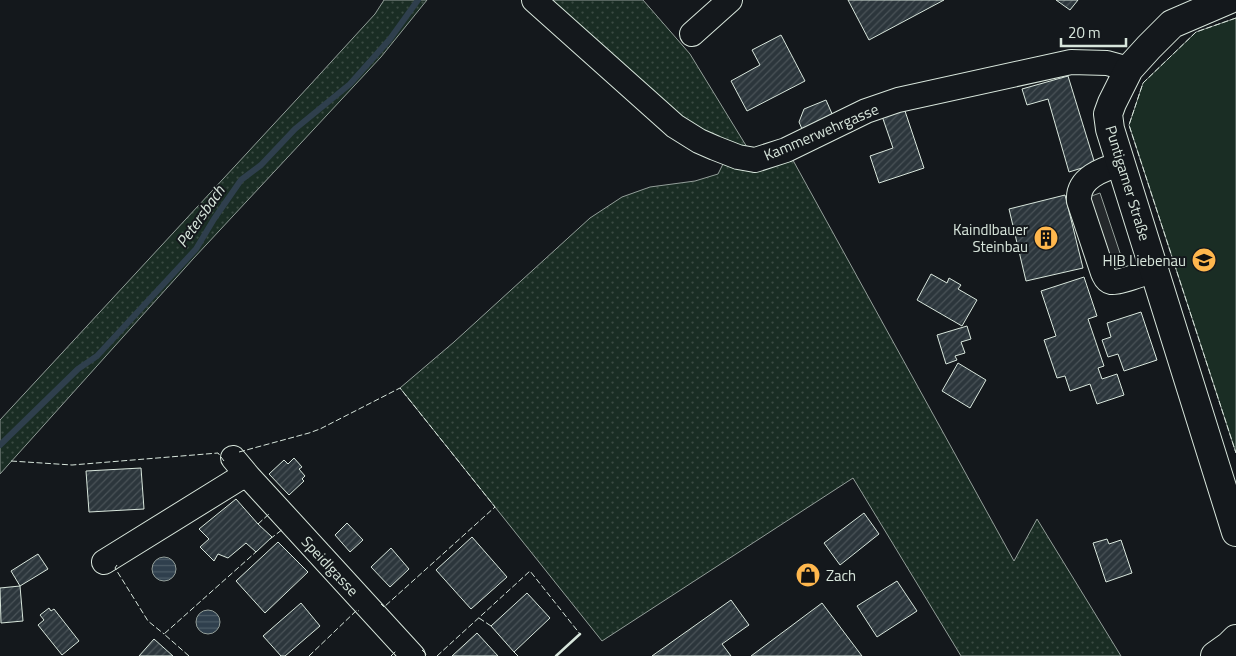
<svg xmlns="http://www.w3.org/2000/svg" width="1236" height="656" font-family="'Titillium Web',sans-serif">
	<defs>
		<pattern id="grass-dots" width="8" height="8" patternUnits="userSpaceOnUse" patternTransform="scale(1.25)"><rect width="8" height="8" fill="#1a2d24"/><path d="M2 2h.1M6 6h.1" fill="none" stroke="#3b4b43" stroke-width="1.8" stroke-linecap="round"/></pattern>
		<pattern id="water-rules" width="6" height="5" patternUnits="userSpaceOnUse" patternTransform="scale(1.25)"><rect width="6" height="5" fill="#2f3f4d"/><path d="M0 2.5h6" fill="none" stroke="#4c5b66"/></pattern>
		<pattern id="building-hatch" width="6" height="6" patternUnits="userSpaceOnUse" patternTransform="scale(1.25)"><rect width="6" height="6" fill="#2c363c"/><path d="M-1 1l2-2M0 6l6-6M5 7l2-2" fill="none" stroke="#4a5358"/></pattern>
	</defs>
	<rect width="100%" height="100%" fill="#14181c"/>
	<path fill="url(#grass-dots)" stroke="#939e99" d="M384,0H427L381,57L193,259L0,474V420L310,85L375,14Z
		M544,0H643L690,54L750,152L683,125Z
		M789,153L1014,561L1037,519L1121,656H961L853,478L602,641L400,388L454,342L590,218L622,197L650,187L695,181L718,174L725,160Z"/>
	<path fill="#1a2d24" stroke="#939e99" d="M1236,18V453L1129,125L1143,83L1196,32Z"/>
	<path fill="#24282b" stroke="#939e99" d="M1100,193L1124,265L1106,271L1083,199Z"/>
	<path fill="url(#water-rules)" stroke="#939e99" d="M152 569a12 12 0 1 1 24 0a12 12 0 1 1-24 0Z
		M196 622a12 12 0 1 1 24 0a12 12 0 1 1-24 0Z"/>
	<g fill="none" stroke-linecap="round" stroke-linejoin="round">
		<path stroke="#2f3f4d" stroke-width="6" d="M0,445L78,369L97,356L196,249L214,219L241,180L261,165L295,129L350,84L390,39L418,0"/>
	</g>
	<path fill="url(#building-hatch)" stroke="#d8e6dc" d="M848,0H944L869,40Z
		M1056,0H1078L1070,10Z
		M781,35L805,81L747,111L731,81L760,65L752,50Z
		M1068,76L1095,164L1069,172L1048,99L1027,105L1022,89Z
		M826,100L833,116L802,129L799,122L804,109Z
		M904,108L924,168L879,183L870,156L893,148L882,116Z
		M1065,195L1083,268L1026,281L1009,209Z
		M931,274L947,283L949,278L961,285L958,289L977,300L962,326L917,300Z
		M1084,277L1097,316L1088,319L1104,366L1098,368L1102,379L1117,374L1124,395L1097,404L1090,384L1070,391L1065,376L1057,378L1044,340L1056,336L1041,291Z
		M1141,312L1157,360L1124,371L1118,354L1108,357L1102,340L1111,337L1107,323Z
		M967,326L971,339L961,342L965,353L955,356L957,360L946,364L937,335Z
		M958,363L986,380L970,408L942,391Z
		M294,458L302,467L299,469L305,476L302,479L304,481L289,495L269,474L284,460L288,464Z
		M141,468L144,509L89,512L86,471Z
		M236,499L258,524L272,537L256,552L246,543L228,558L218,554L214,561L200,547L209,539L199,529Z
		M864,513L879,534L840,565L824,543Z
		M347,523L363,540L350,552L335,535Z
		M472,537L507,577L471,609L436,570Z
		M1107,539L1109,544L1121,540L1132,573L1106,582L1093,543Z
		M278,542L308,572L265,613L236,581Z
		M391,548L409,569L390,587L371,567Z
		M38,554L48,569L20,586L11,571Z
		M897,581L917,611L877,637L857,606Z
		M20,586L23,621L1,623L0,588Z
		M527,593L550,618L514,652L491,626Z
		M731,600L749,625L722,644L731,656H652Z
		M301,603L320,626L285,656H281L263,636Z
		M822,603L862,656H751Z
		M49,608L51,611L54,609L79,641L62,655L38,625L44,620L40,615Z
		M477,633L498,656H452Z
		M154,639L173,656H139Z"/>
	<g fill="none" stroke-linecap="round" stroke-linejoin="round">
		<defs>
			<path id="minor" d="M534,0L675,126L699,141L715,148L738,157L755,160L786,150L866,111L898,100L1071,62L1107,63L1129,69
				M692,34L730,0
				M1121,164C1103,169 1077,178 1079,201L1103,273C1105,277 1106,281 1111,282C1120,283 1145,273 1154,270
				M233,458L248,476
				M104,562L238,479L248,476L413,656"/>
			<path id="major" d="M1228,0L1172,24L1149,47L1129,69L1112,103L1108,114L1110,129L1236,532
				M1215,656L1229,646L1236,639"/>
		</defs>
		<use href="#minor" stroke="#d8e6dc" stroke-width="26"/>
		<use href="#major" stroke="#d8e6dc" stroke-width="30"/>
		<use href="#minor" stroke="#14181c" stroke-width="24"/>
		<use href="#major" stroke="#14181c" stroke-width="28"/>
		<path stroke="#d8e6dc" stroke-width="1" stroke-dasharray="6 2.5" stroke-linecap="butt" d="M1236,18L1196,32L1143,83L1129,125L1236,453
			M239,452L309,433L320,429L400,388L495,507L384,607L381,604
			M11,461L72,465L218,453L224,461
			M258,524L269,514L268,513
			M270,539L283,529
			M117,565L115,568L148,621L164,634
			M479,618L491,626
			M422,650L428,656
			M514,652L518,656
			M189,656L164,634L257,551
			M309,656L357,610L359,611
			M391,656L396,651L397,652
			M437,656L530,571L580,634"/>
		<path stroke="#d8e6dc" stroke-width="2.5" d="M556,656L580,634"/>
	</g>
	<defs>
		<symbol id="building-disc" viewBox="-11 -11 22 22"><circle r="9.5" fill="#ffb74d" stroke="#14181c"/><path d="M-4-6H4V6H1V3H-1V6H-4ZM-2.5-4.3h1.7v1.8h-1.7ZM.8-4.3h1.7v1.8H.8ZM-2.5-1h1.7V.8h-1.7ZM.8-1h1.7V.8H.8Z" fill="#111"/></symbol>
		<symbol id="school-disc" viewBox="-11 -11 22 22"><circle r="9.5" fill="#ffb74d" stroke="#14181c"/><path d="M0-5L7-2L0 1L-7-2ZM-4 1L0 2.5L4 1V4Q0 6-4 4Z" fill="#111"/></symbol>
		<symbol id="shop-disc" viewBox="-11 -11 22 22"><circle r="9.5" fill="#ffb74d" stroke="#14181c"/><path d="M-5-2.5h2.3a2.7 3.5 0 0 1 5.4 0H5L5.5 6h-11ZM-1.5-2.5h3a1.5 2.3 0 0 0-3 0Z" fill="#111"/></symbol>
	</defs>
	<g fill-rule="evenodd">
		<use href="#building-disc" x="1032" y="224" width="28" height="28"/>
		<use href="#school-disc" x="1190" y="246" width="28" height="28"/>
		<use href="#shop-disc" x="794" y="561" width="28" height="28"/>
	</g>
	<g text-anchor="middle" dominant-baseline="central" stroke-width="4" stroke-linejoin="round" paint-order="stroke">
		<g font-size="15" fill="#d8e6dc" stroke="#14181c">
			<text transform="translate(821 132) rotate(-23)">Kammerwehrgasse</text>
			<text transform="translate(1128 183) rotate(73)">Puntigamer Straße</text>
			<text transform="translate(330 566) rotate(47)">Speidlgasse</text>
		</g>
		<g font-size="15" fill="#d8e6dc" stroke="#14181c" text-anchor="end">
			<text x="1028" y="229">Kaindlbauer<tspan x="1028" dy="17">Steinbau</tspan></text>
			<text x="1186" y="260">HIB Liebenau</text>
			<text x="826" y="575" text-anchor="start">Zach</text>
		</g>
		<g font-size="16" font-style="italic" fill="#d8e6dc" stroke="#14181c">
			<text transform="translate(200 216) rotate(-55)">Petersbach</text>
		</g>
	</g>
	<path d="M1061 38v8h65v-8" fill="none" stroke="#d8e6dc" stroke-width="2.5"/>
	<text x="1068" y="38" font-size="15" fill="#d8e6dc" stroke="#14181c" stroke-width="4" paint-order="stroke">20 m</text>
</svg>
